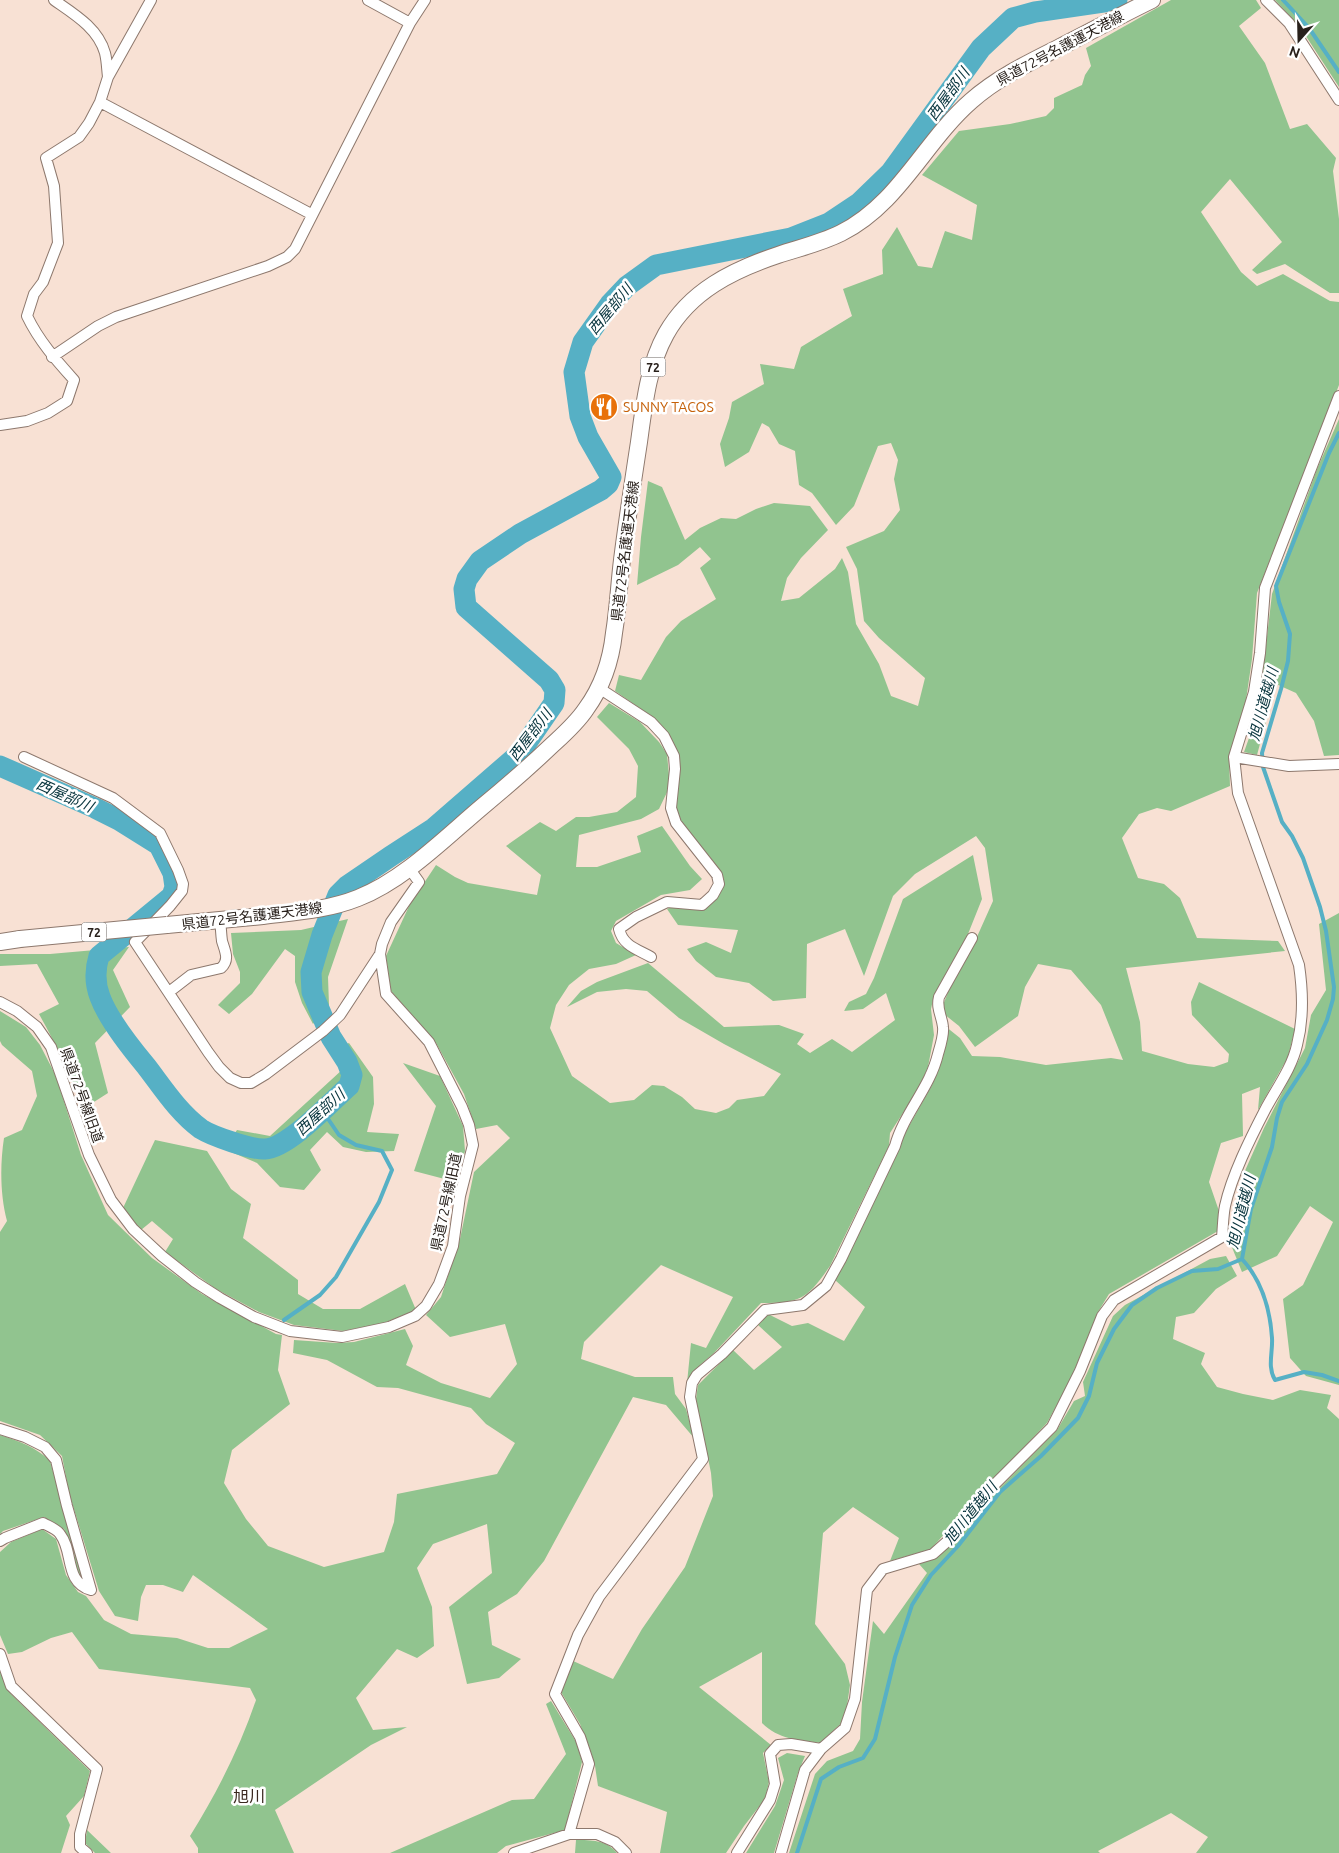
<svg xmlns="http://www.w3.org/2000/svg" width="1339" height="1853" font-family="Ubuntu,'Noto Sans JP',sans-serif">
	<rect width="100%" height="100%" fill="#f8e1d4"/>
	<path fill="#91c48f" d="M1171,0H1256L1261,8L1239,26L1265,63L1290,129L1307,124L1336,158L1333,171L1339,219V293H1330L1285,264L1257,274L1252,270L1282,242L1230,179L1201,212L1241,272L1257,286L1283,274L1330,301L1339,302V385L1257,593L1252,659L1246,700L1229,756L1230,786L1171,811L1157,808L1139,814L1122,838L1138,878L1164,884L1180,898L1197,938L1278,941L1285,951L1126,968L1140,1022L1142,1051L1188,1064L1214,1067L1228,1062L1229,1054L1192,1015L1191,1002L1199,982L1295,1029L1288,1057L1258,1110L1260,1087L1242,1094L1243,1136L1221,1143L1209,1182L1219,1211L1218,1231L1109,1294L1098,1312L1073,1375L1047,1423L988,1485L931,1549L890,1561L899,1538L853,1507L823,1533L815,1624L845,1664L850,1685L845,1720L820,1743C797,1739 779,1740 762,1723V1652L699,1687L771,1745L763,1753L769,1782L765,1799L744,1826L726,1853H660L667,1812L598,1786L595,1766L580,1724L561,1692L571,1660L613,1679L642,1629L685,1567L713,1496L711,1473L696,1399L698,1385L733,1350L754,1370L782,1347L758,1325L768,1314L792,1326L808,1323L844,1341L865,1307L835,1280L905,1133L932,1085L944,1050L945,1026L960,1038L972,1056L1000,1057L1046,1065L1111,1058L1123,1060L1101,1005L1071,970L1038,964L1025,987L1018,1016L975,1047L959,1026L944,1014L943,1005L954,977L976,939L993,901L985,848L976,836L915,874L893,896L864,976L845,929L807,944L806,998L773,1001L749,983L716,977L696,961L687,949L706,942L731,953L738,930L678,925L667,909L673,906L705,909L717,897L724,879L710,857L680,822L676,806L680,759L667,732L648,714L615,691L619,675L641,680L666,637L681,621L716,599L700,568L711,559L700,547L678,565L637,585L641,537L648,481L662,487L685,540L700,528L721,518L736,519L756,509L774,503L810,506L828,530L801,558L787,578L781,601L799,598L835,569L842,558L848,572L856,624L879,664L891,696L918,706L925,678L879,638L864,621L857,569L846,547L884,531L900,510L894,479L898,460L891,443L878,446L854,506L836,525L812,493L799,485L795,451L779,444L769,427L762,423L749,452L725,467L720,444L729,418L732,402L764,384L760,364L794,369L801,347L852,316L843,289L883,274L882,250L897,227L918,266L932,268L945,231L972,240L977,205L922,175L959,131L1010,124L1046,116L1054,108V98L1082,85L1085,75L1091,66L1086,48Z
		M1275,0H1339V87L1300,27Z
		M1339,419V755L1324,756L1314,721L1296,693L1276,684L1257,755L1244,752L1258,713L1272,594L1317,469Z
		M609,703L640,722L659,742L667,754L670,786L659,809L641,819L579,835L576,867H597L641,852L637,836L662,826L690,866L702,879L690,890L661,895L616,921L611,931L616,943L636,955L616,964L589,969L569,985L556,1005L550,1028L572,1076L610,1103L634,1100L652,1085L664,1086L682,1097L695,1109L716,1113L729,1108L737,1100L764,1096L781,1074L724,1044L679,1018L647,991L626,989L597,992L567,1007L581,991L597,982L648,963L724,1027L779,1025L804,1034L797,1044L810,1053L832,1039L852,1052L895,1020L886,993L863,1009L844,1011L849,1002L866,994L874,978L903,899L973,855L982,899L968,934L934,995L931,1009L934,1035L928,1067L919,1088L890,1133L889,1146L830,1266C807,1299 801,1303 761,1303L714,1353L700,1365L687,1383L691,1343L706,1348L733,1297L661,1265L584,1342L581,1359L635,1377H673L675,1394L686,1409L694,1438L666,1405L633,1397L544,1561L517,1594L488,1612L492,1645L521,1659L499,1678L467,1684L449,1607L492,1573L487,1524L433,1544L417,1568L432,1607L434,1646L417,1658L397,1649L356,1698L373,1730L407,1727L371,1745L275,1810L294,1853H198V1848L190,1836C217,1793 240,1747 256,1700L250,1688L99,1669L72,1632L51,1638L22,1652L8,1654L0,1635V1552L11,1542L42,1529L56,1539L66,1575L78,1592L86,1596L104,1620L131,1634L177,1638L208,1648H229L268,1629L193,1575L183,1592L163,1585H146L141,1597L138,1621L115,1616L99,1591L69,1493L62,1456L40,1435L0,1421V1232L7,1221C0,1195 0,1164 4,1138L22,1130L37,1096L32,1071L2,1045L0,1041V1011L26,1027L40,1045L56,1076L81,1155L108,1215L152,1258L202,1294L276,1334L282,1335L278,1370L290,1404L232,1450L224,1483L246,1519L268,1546L324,1567L384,1552L394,1522L397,1494L497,1474L515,1443L486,1424L471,1408L398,1388L377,1387L327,1360L293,1353L294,1340L337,1343L354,1342L405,1329L413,1346L406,1365L441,1383L490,1398L517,1364L505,1324L450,1337L426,1315L441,1297L460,1239L474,1172L510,1138L497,1125L476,1129L464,1094L436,1043L391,991L386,956L410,904L436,865L455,877L468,883L537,895L541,875L506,846L540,822L556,831L576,817H589L617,812L636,797L638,766L629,749L597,717Z
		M1339,913V1385L1306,1376L1290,1358L1283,1299L1303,1285L1333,1222L1310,1206L1277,1256L1242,1272L1229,1240L1233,1212L1244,1173L1264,1128L1305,1048L1311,1015L1326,990L1319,924Z
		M348,919L328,977L329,1005L313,1024L302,1003L295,982V956L285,949L252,994L229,1014L218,1005L240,983V972L233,954L231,933L301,930Z
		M129,947L113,970L130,1007L95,1043L108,1093L83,1109C72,1075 56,1045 39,1014L59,1004L37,964L0,966V954H50Z
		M349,1043L373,1077L374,1104L367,1132L399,1134L394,1151L366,1152L343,1147L327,1132L310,1150L321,1170L304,1190L280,1187L257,1163L224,1149L237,1130L270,1136L343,1069L333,1049Z
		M403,1063L440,1076L463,1126L465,1151L456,1182L414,1171L436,1106Z
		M155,1140L207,1151L231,1189L251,1204L243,1238L298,1280V1294L323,1309H360L405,1284L416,1310L384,1323L343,1331L294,1325L259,1312L216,1289L165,1252L173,1239L152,1221L141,1230L123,1208Z
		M1226,1256L1237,1276L1216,1289L1194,1313L1176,1317L1173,1339L1205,1353L1201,1364L1217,1387L1243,1394L1273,1400L1300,1390L1331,1395L1327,1408L1339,1419V1853H1196L1208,1837L1171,1813L1098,1851L1100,1853H789L815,1774L827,1761L853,1751L860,1739L862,1702L873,1621L884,1634L927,1573L919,1564L943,1552L986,1502L1057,1430L1074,1401L1085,1396L1083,1382L1113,1316L1125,1305L1210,1259Z
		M0,1435C19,1441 36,1447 50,1461L85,1584L77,1576L74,1552L64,1529L44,1517L3,1531L0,1534Z
		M0,1669L11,1694L90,1771L84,1796L66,1816L70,1825L61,1853H0Z
		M551,1701L578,1745L582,1762L565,1830L506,1846L497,1853H390L512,1800L534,1799L566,1754L546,1704Z
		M787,1753L805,1756L798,1773L774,1853H746L775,1806L784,1780L778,1758Z
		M87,1830L111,1853H95L85,1843Z
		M576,1840C591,1840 607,1840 617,1853H575Z"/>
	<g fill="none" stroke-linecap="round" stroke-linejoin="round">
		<path stroke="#56b0c5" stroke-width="4" d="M1283,0L1309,28L1339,72
			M1242,1259C1262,1281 1270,1307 1272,1338C1273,1352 1267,1367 1275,1380L1304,1372L1322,1375L1339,1381
			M284,1320L320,1295L336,1277L379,1202L392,1170L382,1151L356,1145L339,1135L322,1110
			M797,1853L821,1779L839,1767L863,1758L875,1739L895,1657L912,1605L931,1575L958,1546L1000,1492L1041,1456L1078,1418L1089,1396L1097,1363L1114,1329L1132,1305L1157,1288L1192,1271L1218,1269L1242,1259L1251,1209L1272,1147L1277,1118L1282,1102L1307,1064L1327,1020L1333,999L1334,987L1326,931L1320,907L1303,858L1292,836L1282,822L1263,767L1262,753L1281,689L1288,661L1290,634L1279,602L1276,586L1329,453L1339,433"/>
		<path stroke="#56b0c5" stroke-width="21" d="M0,766L95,808L119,820L159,845L173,873L175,887L172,896L99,956C95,969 95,984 100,997C108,1019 131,1048 146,1066C163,1088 178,1112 201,1129C212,1136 252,1150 265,1149C288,1148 331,1102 349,1086L352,1075L347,1062L331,1037L312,992L311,972L322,935L338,895L347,886L391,856L434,828L519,754L554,703L555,690L549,680L466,607L464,589L467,579L480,561L520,534L601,490L608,484L611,477L588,437L580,416L574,372L583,342L610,304L627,286L656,265L791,238L829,223L859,203L891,172L981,48L1013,18L1035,12L1117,0"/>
		<defs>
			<path id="minor" d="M54,0C74,14 98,28 105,53C107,61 107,69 108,77
				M368,0L410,23
				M1266,0L1289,23L1339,100
				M100,102L311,214
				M52,357L98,326L116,317L268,266L287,257L295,249L410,23L425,0
				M0,425L27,421L48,413L67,401L74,380C56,360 39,341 27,316L34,294L43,282L58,243L54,186L46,158L79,137L89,123L100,102L108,77L151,0
				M599,688L651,722L664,736L674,756L675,769L671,808L676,823L717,875L719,884L713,895L702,905L667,902L636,917L619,929C623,946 637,949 651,957
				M24,757L113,798L160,833L178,870L183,884L182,891L170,906L135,942L208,1052L219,1067L230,1078L241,1083H251L266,1074L323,1031L340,1015L380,954
				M1234,757L1289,766L1339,764
				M169,992L191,975L221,968C230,960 225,951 222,941C221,934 221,927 220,920
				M0,1002L17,1011L37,1027L51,1047L89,1155L111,1200L133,1229L162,1256L195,1282L220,1298L254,1317L290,1331L342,1337L389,1327L415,1316L426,1306L439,1284L453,1246L460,1196L473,1145L469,1125L462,1107L429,1042L386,994L380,954L382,944L391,922L419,882L409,868
				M0,1429L25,1437L45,1447L56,1460L67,1506L91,1590
				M0,1541L5,1538L43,1523C48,1526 57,1529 60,1534C74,1552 64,1582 91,1590
				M0,1654L11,1686L97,1769L80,1834V1847L87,1853
				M569,1834L589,1764L580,1737L555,1694L578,1635L599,1597L703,1459L690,1397L692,1383L697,1375L722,1354L765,1310L803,1305L826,1286L841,1259L895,1146C904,1113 930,1088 938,1054C940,1047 944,1035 943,1027C942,1016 936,1009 939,997L972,938
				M514,1853L569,1834H597L615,1842L626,1853
				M737,1853L770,1800L775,1784L770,1754L778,1745L791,1744L821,1749
				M781,1853L805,1770L821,1749L845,1728L855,1699L867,1590L883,1569L933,1554L950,1539L993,1486L1052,1427L1080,1371L1102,1316L1114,1300L1222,1237C1223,1227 1223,1216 1225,1206C1232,1175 1250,1139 1265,1110C1276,1089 1292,1068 1297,1045C1304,1018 1303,992 1299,965L1238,793L1234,757L1254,692L1260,653L1265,588L1339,396"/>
			<path id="primary" d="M167,925C199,922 231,919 263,916C295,912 328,910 358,898C404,880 446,837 483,806C506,787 529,767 550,747C563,735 576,724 586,709C602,687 611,661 614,633C618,609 619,584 622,560C627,520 633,481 639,442C644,406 648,366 666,334C690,291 733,270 778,255C799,248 821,243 841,233C899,204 924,142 971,101C997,78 1028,63 1060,47C1090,32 1121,15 1152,0
				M0,942L20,939"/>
		</defs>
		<use href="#minor" stroke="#8d786d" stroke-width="12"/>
		<use href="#primary" stroke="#8d786d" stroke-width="18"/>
		<use href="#minor" stroke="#fff" stroke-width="10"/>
		<use href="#primary" stroke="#fff" stroke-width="16"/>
		<defs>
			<path id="primary-bridge" d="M20,939L167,925"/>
		</defs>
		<use href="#primary-bridge" stroke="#8d786d" stroke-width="18" stroke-linecap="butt"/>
		<use href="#primary-bridge" stroke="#fff" stroke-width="16"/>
	</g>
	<defs>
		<symbol id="restaurant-disc" viewBox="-11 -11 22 22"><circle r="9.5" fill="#e8710a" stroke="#fff"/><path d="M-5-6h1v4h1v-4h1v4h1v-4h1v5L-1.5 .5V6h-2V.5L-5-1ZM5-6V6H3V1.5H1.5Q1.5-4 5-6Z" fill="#fff"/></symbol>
	</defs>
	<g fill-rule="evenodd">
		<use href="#restaurant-disc" x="588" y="391" width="32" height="32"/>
	</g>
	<g text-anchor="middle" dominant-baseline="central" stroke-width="5" stroke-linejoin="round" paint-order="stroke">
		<g fill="#fff" stroke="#68635f" stroke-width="1">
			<rect x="640.5" y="357.5" width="25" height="19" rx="4"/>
			<rect x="81.5" y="922.5" width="25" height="19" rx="4"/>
		</g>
		<g font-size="12" font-weight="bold" fill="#28201b">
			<text x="653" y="367">72</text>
			<text x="94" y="932">72</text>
		</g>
		<g font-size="14" fill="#28201b" stroke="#fff">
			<text transform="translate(1060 48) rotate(-28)">県道72号名護運天港線</text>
			<text transform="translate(625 551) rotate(-83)">県道72号名護運天港線</text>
			<text transform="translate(252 916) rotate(-7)">県道72号名護運天港線</text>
			<text transform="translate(82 1095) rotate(70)">県道72号線旧道</text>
			<text transform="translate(446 1202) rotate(-78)">県道72号線旧道</text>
		</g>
		<g font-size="14" fill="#c56008" stroke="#fff" text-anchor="start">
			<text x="623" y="407">SUNNY TACOS</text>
		</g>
		<g font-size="15" font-style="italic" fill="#05323b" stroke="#fff">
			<text transform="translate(948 94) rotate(-54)">西屋部川</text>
			<text transform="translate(610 309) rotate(-50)">西屋部川</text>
			<text transform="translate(1263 704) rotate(-75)">旭川道越川</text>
			<text transform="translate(530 735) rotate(-53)">西屋部川</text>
			<text transform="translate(65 795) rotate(24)">西屋部川</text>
			<text transform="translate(320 1112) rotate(-42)">西屋部川</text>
			<text transform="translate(1241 1212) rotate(-76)">旭川道越川</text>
			<text transform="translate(970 1513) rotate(-51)">旭川道越川</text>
		</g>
		<g font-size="16" fill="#3a281f" stroke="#fff">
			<text x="249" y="1796">旭川</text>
		</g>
	</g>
	<g transform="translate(1299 40) rotate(200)" stroke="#ffffff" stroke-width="4" paint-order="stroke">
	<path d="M0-4L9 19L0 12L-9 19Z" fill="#28201b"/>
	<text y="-8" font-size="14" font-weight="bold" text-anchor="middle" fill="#28201b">N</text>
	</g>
</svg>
